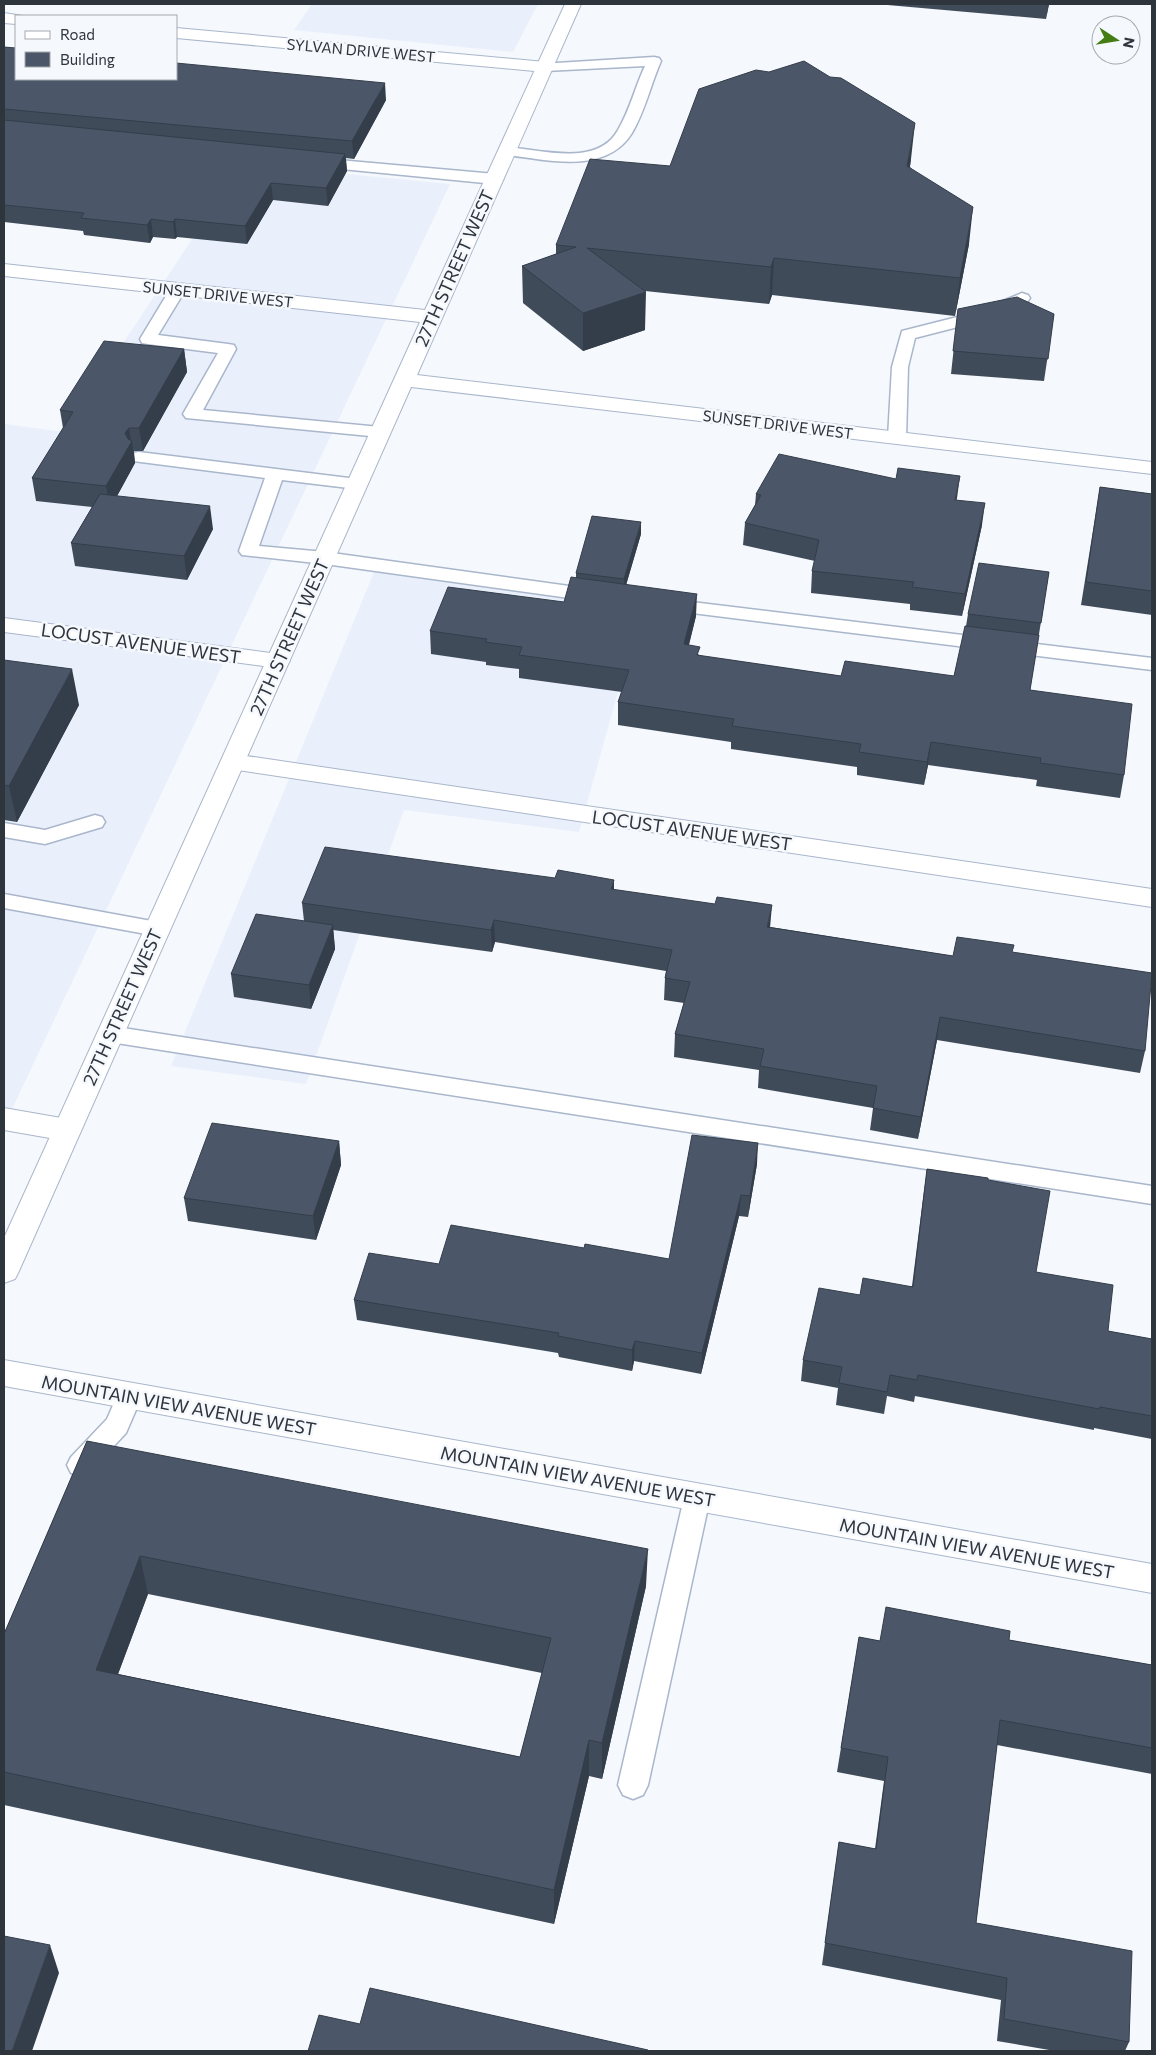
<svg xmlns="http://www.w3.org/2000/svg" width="1156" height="2055" font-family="Commissioner,sans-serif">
	<rect width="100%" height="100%" fill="#f5f8fc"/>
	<path fill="#e9f0fc" d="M312,4H538L513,52L294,30Z
		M242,164L450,184L4,1126V424L64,432Z
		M374,572L643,602L579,832L404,810L306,1084L171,1066Z"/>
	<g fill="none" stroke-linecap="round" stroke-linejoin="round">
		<defs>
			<path id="service" d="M654,57L659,58L661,61C651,84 645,111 632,133C606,175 548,160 507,155L502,154L500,151L502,148L507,147C541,150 598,167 618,130C630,110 635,87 645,66L545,71L540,70L538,67L540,64Z
				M316,158L495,174L500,176L503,179L500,182L495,184L311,166L308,163L311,160Z
				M178,284L184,286L186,289L158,335L228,344L234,345L236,349L203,410L380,427L386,428L389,432L386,436L380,437L186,418L183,414L218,353L148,344L142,343L140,339L172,286Z
				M1022,293L1028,295L1030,298L1028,301L989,319L915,338L908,367L906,438L903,442L897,443L891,442L888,438L892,367L902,331L977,312Z
				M139,452L357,479L363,480L366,484L363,488L357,489L282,480L259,546L325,552L598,590L605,592L607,596L605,600L598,602L325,564L242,555L239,551L265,478L133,461L130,457L133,453Z
				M667,599L1152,658V670L660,609L658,605L660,601Z
				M95,815L102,817L105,822L102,827L45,844L4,837V823L45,830Z
				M4,894L157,922L165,924L168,929L165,934L157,936L4,908Z
				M110,1026L1152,1186V1204L110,1042L102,1040L99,1034L102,1028Z
				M129,1385L138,1389L142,1396L126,1433L89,1473L80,1476L71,1473L67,1465L71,1457L107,1419L120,1389Z
				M697,1487L706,1490L710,1498L648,1785L643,1795L633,1799L623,1795L618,1785L684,1498L688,1490Z"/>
			<path id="minor" d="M4,13L23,16H16V24L4,23Z
				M176,28L545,62L551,63L554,67L551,71L545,72L176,38Z
				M4,618L278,654L286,656L290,661L286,666L278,668L4,632Z
				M233,754L1152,889V907L224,768L221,762L224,756Z
				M4,1108L67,1119L77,1122L81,1130L77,1138L67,1141L4,1130Z"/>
			<path id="tertiary" d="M565,4H581L417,375L1152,462V474L411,387L19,1271L15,1279L4,1283V1238L420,322L4,276V264L425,310Z
				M4,1360L1152,1564V1593L4,1386Z"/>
		</defs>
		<use href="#service" stroke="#a9b6cb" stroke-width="3"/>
		<use href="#minor" stroke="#a9b6cb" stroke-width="2"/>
		<use href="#tertiary" stroke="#a9b6cb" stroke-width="2"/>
		<use href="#service" fill="#fff" fill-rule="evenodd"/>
		<use href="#minor" fill="#fff" fill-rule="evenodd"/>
		<use href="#tertiary" fill="#fff" fill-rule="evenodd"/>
	</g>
	<path fill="#404b5a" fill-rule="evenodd" d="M876,4H1049L1046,19Z
		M4,47L386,100L354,159L346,158L347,171L328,206L273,200L247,244L177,237L175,239L153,237L150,243L84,235L83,231L4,222Z
		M769,72L911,159L910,167L969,244L955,316L772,295L769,304L645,291V330L583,351L523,303L522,266L556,254V245L670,166Z
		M958,309L1054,314L1044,381L951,374Z
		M184,349L187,372L143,451H134L135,463L117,496L213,529L187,580L75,566L71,543L92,507L36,501L32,478L63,428L60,410Z
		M1100,487L1152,494V615L1081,605Z
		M756,494L957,500L982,525L962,616L910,610V604L811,593L812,571L815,561L743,545L745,523L755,505Z
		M641,534L626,585L696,616L689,645L700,656L841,676H954L966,626L968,614L1049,572L1030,690L1124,775L1120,798L1036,786L1037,780L928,765L924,785L857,775V767L731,749V742L618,725V702L622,692L519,678V669L486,665V662L431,654L430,631L564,602L576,578V573Z
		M4,660L79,705L17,822L4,820Z
		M614,890L770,927L953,956L1012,952L1145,1051L1140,1073L937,1040L918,1139L870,1130L873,1108L758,1088L759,1070L674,1057L675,1034L684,1003L664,1000L665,978L666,971L495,942L492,952L333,930L335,949L311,1009L234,997L231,974L304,921L302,903Z
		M339,1141L341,1165L316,1240L188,1221L184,1198Z
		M757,1164L748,1217L739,1216L701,1374L634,1361L632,1371L559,1357L558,1353L357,1320L354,1300L439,1264L584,1248L669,1259Z
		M927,1169L988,1180L1036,1272L1108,1331L1152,1339V1439L1094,1428V1430L915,1396L914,1402L887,1396L884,1414L836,1405L838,1388L801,1381L803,1360L860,1295L912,1286L924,1191Z
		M87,1441L646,1586L602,1779L589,1776L554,1924L4,1805V1634ZM148,1594L542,1673L520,1757L118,1674Z
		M859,1637L880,1641L1009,1640L1152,1665V1774L997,1745L976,1923L1129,2042L1125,2051H1055L997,2041L1001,2000L822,1965L839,1842L875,1849L884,1781L837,1772Z"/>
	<path fill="#343d4a" d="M1048,4H1049L1046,19Z
		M385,83L386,100L354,159L352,141Z
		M915,123L911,159L904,202L907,166Z
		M345,154L347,171L328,206L326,188Z
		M271,183L273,200L247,244L245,226Z
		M973,207L969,244L955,316L960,278Z
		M151,219L153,237L150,243L147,225Z
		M175,219L177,237L175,239L173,222Z
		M774,258L772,295L769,304L771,267Z
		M646,292L645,330L583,351V313Z
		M184,349L187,372L143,451L139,428Z
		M129,428L131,442L132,441L135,463L110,509L106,486L125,433Z
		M960,476L957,498L952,522L955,500Z
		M985,503L982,525L962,616L965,594Z
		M210,506L213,529L187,580L184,556Z
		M641,522V534L624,592V579Z
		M697,594L696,616L683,667L684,644Z
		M72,669L79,705L17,822L9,786Z
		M931,742L928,765L924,785L927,762Z
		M614,880V903L611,889Z
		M772,905L770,928L767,927Z
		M494,920L495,942L492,952L491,930Z
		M333,925L335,949L311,1009L309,985Z
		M940,1017L937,1040L918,1139L921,1117Z
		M339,1141L341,1165L316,1240L313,1216Z
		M758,1143L757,1164L748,1217L750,1196Z
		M741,1195L739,1216L701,1374L702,1353Z
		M635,1341L634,1361L632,1371V1350Z
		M648,1549L646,1586L602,1779V1743Z
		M140,1556L148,1594L106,1706L96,1670Z
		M589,1740V1776L554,1924V1890Z
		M50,1945L59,1973L32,2051H12Z"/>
	<path fill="#4b5769" stroke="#343d4a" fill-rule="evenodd" d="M4,47L16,48V79H176V63L385,83L352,141L4,109Z
		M804,61L830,77L841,78L915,123L907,166L973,207L960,278L774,258L771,267L587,248L646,292L583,313L522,266L576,247L556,245L590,159L670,166L699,89L756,70L769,72Z
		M4,120L345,154L326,188L271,183L245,226L175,219L173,222L151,219L147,225L81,218L84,213L4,205Z
		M1017,297L1054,314L1048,359L953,351L958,309Z
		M104,341L184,349L139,428H129L125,433L128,439L132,441L106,486L32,478L73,412L60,410Z
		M779,454L896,479L898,468L960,476L955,500L985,503L965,594L912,587L914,582L812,571L819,540L745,523L761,495L756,494Z
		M1100,487L1152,494V591L1086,582Z
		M100,494L210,506L184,556L71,543Z
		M592,516L641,522L624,579L576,573Z
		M979,563L1049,572L1041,623L968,614Z
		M571,577L697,594L684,644L700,647L697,655L841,676L845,661L954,676L965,626L1039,635L1030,690L1132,704L1124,775L1040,763L1041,758L931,742L927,762L859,752L861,744L732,726L734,719L618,702L629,670L519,655L522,647L485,642L487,639L430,631L448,587L564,602Z
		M4,660L72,669L9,786L4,785Z
		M325,847L555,878L558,870L614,880L611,889L715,904L717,897L772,905L767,927L953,956L957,937L1014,945L1012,952L1152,973L1145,1051L940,1017L921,1117L873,1108L877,1086L760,1066L764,1049L675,1034L690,982L665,978L672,950L494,920L491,930L302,903Z
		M256,914L333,925L309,985L231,974Z
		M212,1123L339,1141L313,1216L184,1198Z
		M692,1135L758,1143L750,1196L741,1195L702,1353L635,1341L632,1350L558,1336L559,1333L354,1300L369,1253L439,1264L451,1225L584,1248L585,1244L669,1259Z
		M927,1169L988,1178V1180L1050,1191L1036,1272L1113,1285L1108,1331L1152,1339V1416L1100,1407L1099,1409L918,1375L917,1380L890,1375L887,1392L839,1383L842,1367L803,1360L819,1288L860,1295L863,1278L913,1287Z
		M87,1441L648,1549L602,1743L589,1740L554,1890L4,1772V1634ZM140,1556L551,1638L520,1757L96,1670Z
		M886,1607L1010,1631L1009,1640L1152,1665V1748L1000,1720L976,1923L1132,1951L1129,2042L1004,2019L1007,1978L825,1943L839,1842L876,1849L888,1757L841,1748L859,1637L880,1641Z
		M4,1936L50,1945L12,2051H4Z
		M370,1988L648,2050V2051H308L319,2015L360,2024Z"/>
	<g text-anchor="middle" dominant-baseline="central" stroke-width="5" stroke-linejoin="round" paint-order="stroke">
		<g font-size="15" fill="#2f353d" stroke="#f5f8fc">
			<text transform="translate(361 50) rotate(5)">SYLVAN DRIVE WEST</text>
			<text transform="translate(218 294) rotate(6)">SUNSET DRIVE WEST</text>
			<text transform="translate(778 424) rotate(7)">SUNSET DRIVE WEST</text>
		</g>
		<g font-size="18" fill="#2f353d" stroke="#f5f8fc">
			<text transform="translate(454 268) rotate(-66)">27TH STREET WEST</text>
			<text transform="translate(289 637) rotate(-66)">27TH STREET WEST</text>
			<text transform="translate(141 643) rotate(8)">LOCUST AVENUE WEST</text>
			<text transform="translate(692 830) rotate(8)">LOCUST AVENUE WEST</text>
			<text transform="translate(122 1007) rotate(-66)">27TH STREET WEST</text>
			<text transform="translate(179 1405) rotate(10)">MOUNTAIN VIEW AVENUE WEST</text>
			<text transform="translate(578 1476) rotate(10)">MOUNTAIN VIEW AVENUE WEST</text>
			<text transform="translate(977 1548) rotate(10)">MOUNTAIN VIEW AVENUE WEST</text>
		</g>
	</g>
	<rect width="1156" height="2055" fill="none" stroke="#2f353d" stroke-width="10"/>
	<rect x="15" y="15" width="162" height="65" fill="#f5f8fc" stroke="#a6aab0"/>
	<rect x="25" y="31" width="25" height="8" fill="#ffffff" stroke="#a6aab0"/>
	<text x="60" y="40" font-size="15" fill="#2f353d">Road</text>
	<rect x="25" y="52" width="25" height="15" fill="#4b5769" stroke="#a6aab0"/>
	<text x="60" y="65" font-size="15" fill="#2f353d">Building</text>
	<g transform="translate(1116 40) rotate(102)"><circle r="24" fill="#f5f8fc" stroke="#a6aab0"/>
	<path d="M0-4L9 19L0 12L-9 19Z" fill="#447d14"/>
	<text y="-8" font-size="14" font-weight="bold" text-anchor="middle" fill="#2f353d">N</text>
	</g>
</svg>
